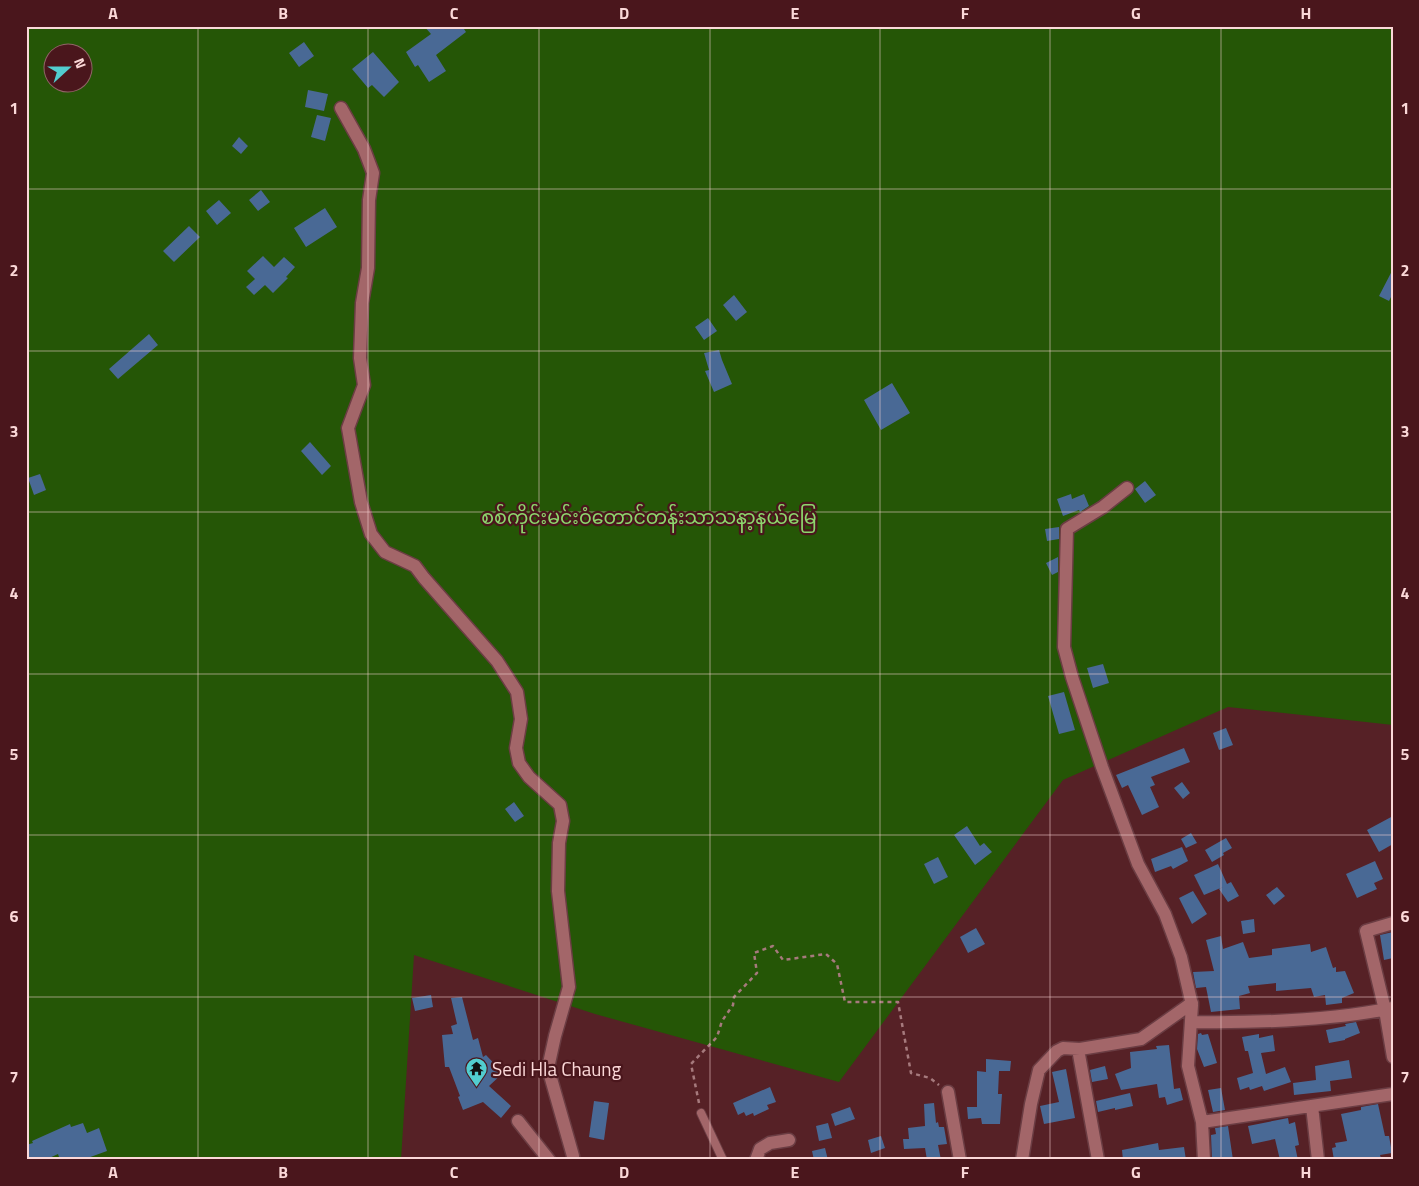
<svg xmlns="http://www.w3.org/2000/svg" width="1419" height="1186" font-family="'Titillium Web','Noto Sans Myanmar',sans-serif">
	<rect width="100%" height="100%" fill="#562126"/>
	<path fill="#255606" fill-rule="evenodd" d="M26,26H1393V725L1228,707L1063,780L839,1082L595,1014L414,955L401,1160H26ZM52,52H82V82H52Z"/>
	<path fill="#496995" d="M424,26H462L466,32L436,55L446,71L429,82L418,65L415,67L406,52L431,34Z
		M304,42L314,56L299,67L289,53Z
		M373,52L399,82L384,97L372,85L368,88L352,69Z
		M308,90L328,94L324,111L305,107Z
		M317,115L331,118L325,141L311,137Z
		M239,137L248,146L241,154L232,146Z
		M261,190L270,202L258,211L249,200Z
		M219,200L231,213L217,225L206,211Z
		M325,208L337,227L306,247L294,228Z
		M189,226L200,237L174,262L163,251Z
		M263,256L274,267L284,257L295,267L286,277L288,278L273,293L265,285L254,295L246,287L255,279L247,271Z
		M1393,269V293L1389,301L1379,296Z
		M734,295L747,312L736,321L723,305Z
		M708,318L717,331L704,340L695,327Z
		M149,334L158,345L118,379L109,369Z
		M719,350L722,360L732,384L714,392L705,371L709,370L704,353Z
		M892,383L910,413L881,430L864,400Z
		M310,442L331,466L322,475L301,451Z
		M40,474L46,490L34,495L28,478Z
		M1145,481L1156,495L1145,503L1135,489Z
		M1071,494L1072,499L1084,494L1089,506L1080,512L1079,510L1063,516L1057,499Z
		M1059,527V539L1047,541L1045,529Z
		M1058,557V572L1052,575L1046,563Z
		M1103,664L1109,683L1093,688L1087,668Z
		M1064,692L1075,730L1059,734L1048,696Z
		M1226,728L1233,745L1219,750L1213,733Z
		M1184,748L1190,762L1151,777L1155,785L1150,787L1159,807L1142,815L1128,785L1122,788L1116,775Z
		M1182,782L1190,793L1183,799L1174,788Z
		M514,802L524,816L515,822L505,809Z
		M1393,816V844L1379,852L1367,830Z
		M967,826L980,846L984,843L992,852L975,865L954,835Z
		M1191,833L1197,843L1186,848L1181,839Z
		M1226,838L1232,848L1223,853L1224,855L1212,862L1205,850Z
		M1182,847L1188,861L1173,869L1171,866L1155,872L1151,859Z
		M938,857L948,877L934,884L924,864Z
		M1375,861L1383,879L1374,883L1377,889L1357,898L1346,874Z
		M1218,864L1227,884L1231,882L1239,896L1228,902L1219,889L1223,887L1204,895L1194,875Z
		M1277,887L1285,896L1274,905L1266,895Z
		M1193,891L1207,914L1192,924L1179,898Z
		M1254,919L1255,932L1243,934L1241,921Z
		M976,928L985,944L968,953L960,937Z
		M1393,932V958L1384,960L1380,935Z
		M1221,936L1223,949L1243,942L1249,958L1272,955V949L1310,944L1311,952L1326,947L1333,968L1336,967V972L1345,971L1354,993L1342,998V1003L1326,1005L1325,995L1314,997L1311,988L1276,991V983L1248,986L1250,993L1239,996L1240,1009L1211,1012L1206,987L1196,988L1193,972L1214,971L1206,940Z
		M431,995L433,1007L415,1011L412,998Z
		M462,997L473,1040L478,1038L483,1057L486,1055L503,1073L489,1086L511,1106L501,1118L483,1102L463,1110L458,1097L460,1096L449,1067H445L442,1035L453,1034L451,1026L457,1024L451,998Z
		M1356,1022L1360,1033L1345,1039V1040L1329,1043L1326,1030L1346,1026L1345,1024Z
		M1201,1033L1202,1035L1208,1034L1217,1063L1204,1067L1197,1049L1198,1034Z
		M1259,1034V1038L1273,1035L1275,1051L1261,1053L1266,1074L1285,1067L1291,1082L1264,1091L1262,1086L1250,1090L1249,1087L1240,1090L1237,1078L1253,1073L1248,1051H1245L1242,1037Z
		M1169,1045L1174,1089L1180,1088L1183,1100L1167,1105L1165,1097L1159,1098L1157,1084L1121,1090L1115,1074L1131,1068L1130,1052L1157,1049L1156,1046Z
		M986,1059L1011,1061L1010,1071H999L998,1094H1002L1000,1124H982L981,1118L968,1119L967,1107H977V1071L986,1072Z
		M1349,1060L1352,1078L1330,1081L1331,1091L1294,1095L1293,1083L1316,1080L1315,1066Z
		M1105,1066L1108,1079L1092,1082L1090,1070Z
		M1066,1069L1075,1118L1044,1124L1040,1106L1059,1102L1052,1072Z
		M770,1087L776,1102L767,1105L769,1109L754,1116L753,1113L746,1116L744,1112L738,1115L733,1103Z
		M1221,1088L1225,1110L1213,1112L1208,1090Z
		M1130,1093L1133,1106L1115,1110V1108L1098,1112L1096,1101Z
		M594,1101L609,1103L604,1140L589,1137Z
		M934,1103L936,1123L938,1122L939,1127H944L947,1144L938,1145L941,1160H927L925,1148L904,1149L903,1139H909L908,1128L925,1126L924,1104Z
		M1378,1104L1385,1136H1389L1392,1153L1380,1155L1381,1158L1374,1160H1334L1332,1148L1336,1147L1335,1143L1347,1141L1341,1114L1361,1110V1107Z
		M850,1107L855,1119L835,1126L831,1114Z
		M1288,1118L1289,1124L1295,1122L1299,1145L1295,1146L1298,1160H1280L1275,1139L1252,1144L1248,1126Z
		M83,1123L87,1133L99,1128L107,1151L82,1160H60L58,1154L45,1160H26V1145L33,1143L32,1141L70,1124L71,1127Z
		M828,1123L832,1138L819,1141L816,1126Z
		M1228,1126L1233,1160H1212L1211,1135L1216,1134L1215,1128Z
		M881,1136L885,1148L871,1153L868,1140Z
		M1158,1143L1159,1150L1184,1147L1186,1160H1123L1122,1150Z
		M825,1148L828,1160H814L812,1151Z"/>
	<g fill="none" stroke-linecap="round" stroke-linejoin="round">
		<defs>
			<path id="lane" d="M701,1113L723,1160"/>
			<path id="street" d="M341,108L364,149L373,173L369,200L368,268L362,303L360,358L364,385L348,428L361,502L371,534L385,552L415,566L424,578L497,661L517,692L521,719L516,748L519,763L529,777L560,805L563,821L559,843L558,891L569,987L555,1036L548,1068L573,1156V1160
				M1127,488L1103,507L1067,529L1064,647L1072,677L1102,767L1138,864L1165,914L1181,957L1192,1005L1188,1066L1202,1122L1204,1160
				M1393,923L1366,931L1385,1010L1393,1057
				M1191,1022C1257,1023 1327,1021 1393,1008
				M1078,1049L1098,1160
				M948,1092L960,1160
				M1312,1106L1318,1160
				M518,1121L549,1160
				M1202,1122L1393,1094
				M756,1160L760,1149L770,1143L789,1140
				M1022,1160L1031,1104L1039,1070L1057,1051L1063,1048L1080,1049L1141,1039L1192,1003"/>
		</defs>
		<use href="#lane" stroke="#6b3d43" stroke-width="10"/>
		<use href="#street" stroke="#6b3d43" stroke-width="15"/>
		<path stroke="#a67a7d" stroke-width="2.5" stroke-dasharray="4 4" stroke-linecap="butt" d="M699,1103L691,1064L717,1037L722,1021L733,1005L734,997L757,973L754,953L773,946L783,960L826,954L837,964L845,1002H898L911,1073L930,1078L939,1085"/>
		<use href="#lane" stroke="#a36669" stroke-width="8"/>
		<use href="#street" stroke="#a36669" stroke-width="12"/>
	</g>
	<path fill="none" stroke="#fbd8d8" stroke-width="1" stroke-opacity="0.55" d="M198,26V1160M368,26V1160M539,26V1160M710,26V1160M880,26V1160M1050,26V1160M1221,26V1160M26,189H1393M26,351H1393M26,512H1393M26,674H1393M26,835H1393M26,997H1393"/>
	<defs>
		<symbol id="temple-pin" viewBox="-11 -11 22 30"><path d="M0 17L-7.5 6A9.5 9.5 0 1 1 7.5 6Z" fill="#52cdcf" stroke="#4a161c"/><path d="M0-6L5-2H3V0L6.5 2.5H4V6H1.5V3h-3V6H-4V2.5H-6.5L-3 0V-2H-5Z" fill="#111"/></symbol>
	</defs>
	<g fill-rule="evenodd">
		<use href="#temple-pin" x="464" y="1056" width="25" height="34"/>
	</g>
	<g text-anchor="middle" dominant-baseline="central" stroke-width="4.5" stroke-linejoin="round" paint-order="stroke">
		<g font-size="19" fill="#8dd66d" stroke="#4a161c">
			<text x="649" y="516">စစ်ကိုင်းမင်းဝံတောင်တန်းသာသနာ့နယ်မြေ</text>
		</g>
		<g font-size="19" fill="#fbd8d8" stroke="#4a161c" text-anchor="start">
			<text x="492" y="1068">Sedi Hla Chaung</text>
		</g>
	</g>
	<rect width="1419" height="1186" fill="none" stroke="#4a161c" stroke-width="55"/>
	<g transform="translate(68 68) rotate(69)"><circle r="24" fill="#4a161c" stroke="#916467"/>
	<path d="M0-4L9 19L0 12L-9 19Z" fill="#52cdcf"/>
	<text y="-8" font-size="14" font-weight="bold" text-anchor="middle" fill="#fbd8d8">N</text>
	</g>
	<rect x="28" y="28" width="1364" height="1130" fill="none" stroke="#fbd8d8" stroke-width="2"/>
	<g font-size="16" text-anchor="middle" font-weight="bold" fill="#fbd8d8">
		<text x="113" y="19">A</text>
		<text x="283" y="19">B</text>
		<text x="454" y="19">C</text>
		<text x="624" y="19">D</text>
		<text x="795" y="19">E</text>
		<text x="965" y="19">F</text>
		<text x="1136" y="19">G</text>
		<text x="1306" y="19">H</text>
		<text x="14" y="114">1</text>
		<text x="1405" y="114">1</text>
		<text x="14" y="276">2</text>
		<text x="1405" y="276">2</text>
		<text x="14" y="437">3</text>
		<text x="1405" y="437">3</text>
		<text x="14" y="599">4</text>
		<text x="1405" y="599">4</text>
		<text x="14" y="760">5</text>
		<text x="1405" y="760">5</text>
		<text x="14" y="922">6</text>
		<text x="1405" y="922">6</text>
		<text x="14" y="1083">7</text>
		<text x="1405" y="1083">7</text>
		<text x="113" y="1178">A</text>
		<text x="283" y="1178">B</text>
		<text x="454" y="1178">C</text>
		<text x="624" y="1178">D</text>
		<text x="795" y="1178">E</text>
		<text x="965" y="1178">F</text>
		<text x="1136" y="1178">G</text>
		<text x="1306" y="1178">H</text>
	</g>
</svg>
